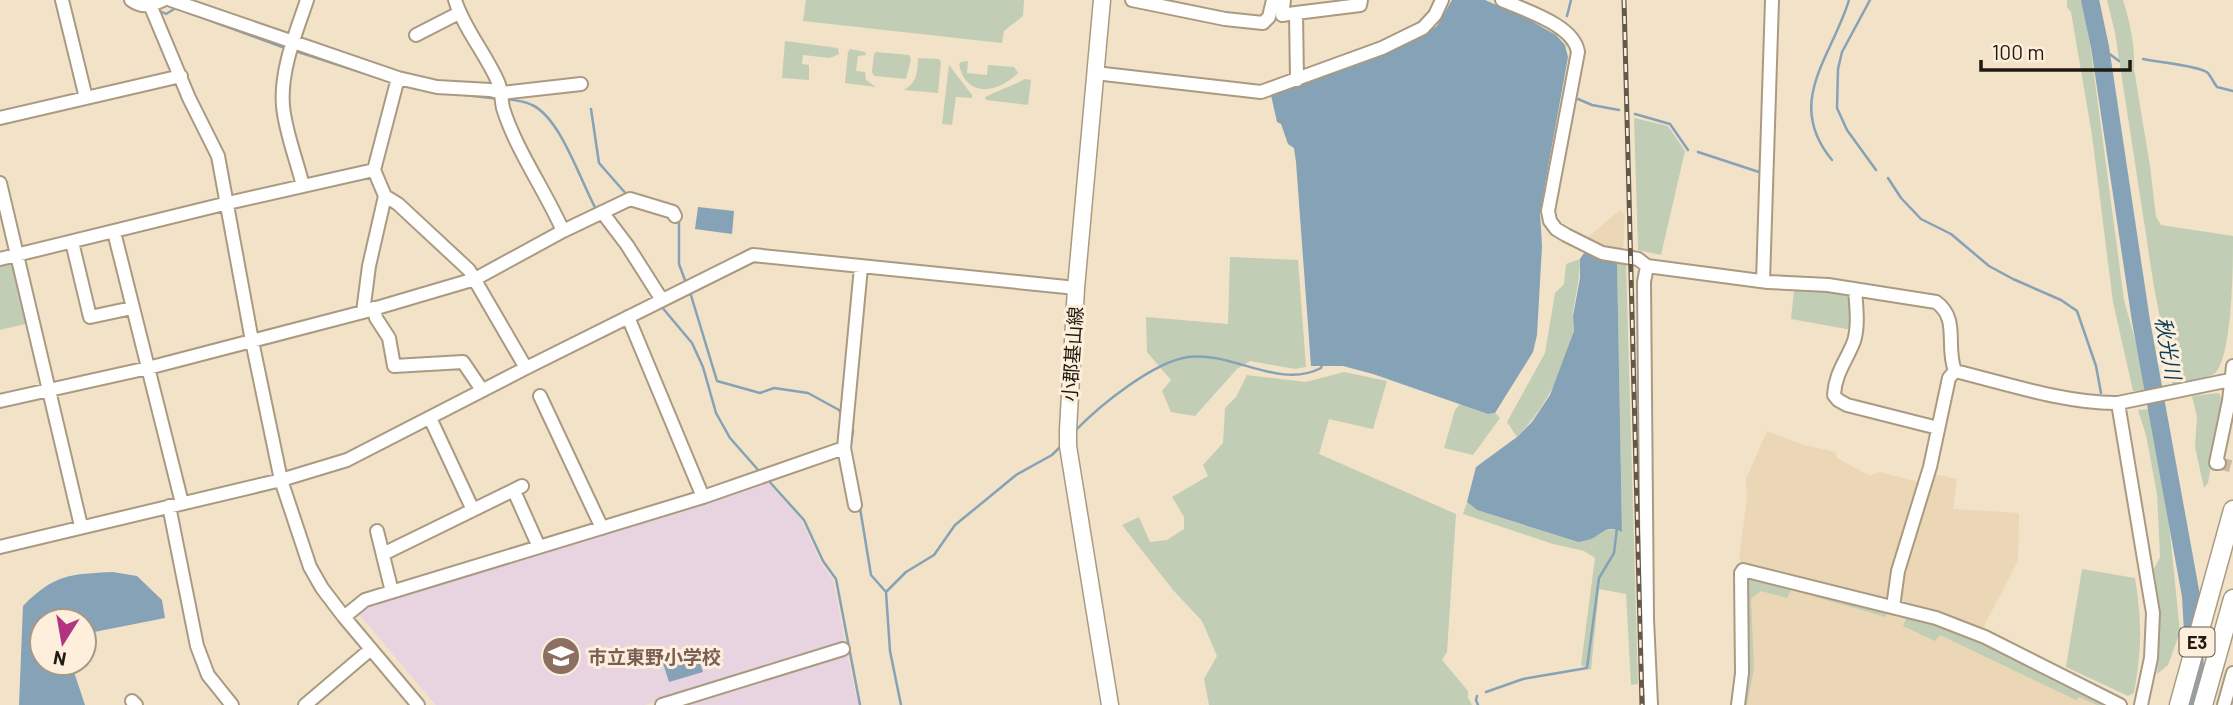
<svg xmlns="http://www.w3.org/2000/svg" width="2233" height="705" font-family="Barlow,'Noto Sans JP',sans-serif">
	<rect width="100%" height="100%" fill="#f2e2c8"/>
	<path fill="#ebd6b6" d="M1620,210L1625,215L1623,250L1611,248L1587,238Z
		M1767,431L1804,445L1835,452L1837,458L1870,476L1879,472L1923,483L1889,600L1742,564L1739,559L1747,498L1746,479Z
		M1929,473L1957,479L1953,509L2019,513L2018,561L1982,630L1897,602L1901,570Z
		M1753,577L1931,624L2105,705H1742L1747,674V581Z"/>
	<path fill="#e8d3e1" d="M767,482L800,518L821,563L833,580L845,642L645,705H436L358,613L367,605Z
		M847,652L858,705H676Z"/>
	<path fill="#c1ceb5" d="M806,0H1024L1023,16L1004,31L1002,43L803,21Z
		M2067,0H2081L2090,44L2124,300L2149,390L2133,391L2113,302L2092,135L2071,12L2067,7Z
		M2107,0H2123C2130,22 2135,46 2134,69L2150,166L2156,217L2161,225L2233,236C2233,262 2233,360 2214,374C2202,380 2186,383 2173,387L2154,287L2115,33Z
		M785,41L838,48L839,54L830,58L803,55L802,64L809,65V80L782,78Z
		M850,49L865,52L866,55L858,56L856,71L865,72L866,80L876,87L845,83L848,52Z
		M876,52L909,55L911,59L906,79L874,76L872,72L874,54Z
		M918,58L939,59L941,62L938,93L904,90C918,82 917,72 918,58Z
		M968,61L967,73L987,75L988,65L1014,67L1018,73C998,93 966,99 959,64L961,62Z
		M949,65L972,95V98L956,97L952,125L942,124Z
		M1025,79L1031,80L1028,105L986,100L985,97C998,91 1012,86 1025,79Z
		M1634,118L1668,126L1685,151L1661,255L1638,250Z
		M1230,257L1298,260L1306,367L1295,369L1250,361L1237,369L1195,416L1171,412L1162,391L1171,380L1147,352L1146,317L1228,324Z
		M1580,259C1580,277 1576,294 1573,312C1572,320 1575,327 1573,334C1563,373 1545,408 1517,437L1507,422L1545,353L1555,293L1564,284L1566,264Z
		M1617,260L1626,262L1638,684L1631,685L1626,594L1599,589L1591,670L1581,665L1595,558L1584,551L1553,544L1463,514L1467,502L1477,510L1577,542C1594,538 1605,525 1622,531Z
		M10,261L15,262L29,323L0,330V263Z
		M1794,290L1846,291L1850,296L1852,330L1791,319Z
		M1344,372L1387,381L1373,429L1329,419L1319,454L1456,514L1447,652L1442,660L1468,691V698L1472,705H1209L1204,679L1217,656L1202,621L1173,590L1122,525L1139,517L1150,542L1167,540L1184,529V517L1172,497L1208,476L1203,465L1223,443L1225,408L1236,397L1247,375L1306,382Z
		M2219,393L2222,401L2208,483L2204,488L2195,447L2197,417L2192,396Z
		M1460,404L1488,414L1495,413L1500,418L1473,455L1444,448L1455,410Z
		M2150,409L2166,494L2180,632L2168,665L2157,674L2160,616L2154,569L2160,557L2157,494L2146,435L2138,410Z
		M2082,569L2135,578C2142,622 2142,649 2134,693L2128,696L2066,667Z
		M1753,577L1887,612L1886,617L1791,590L1787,598L1761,591L1751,599L1754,668L1747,705H1742L1747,674V581Z
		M1907,617C1976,635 2041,674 2105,705H2097L2079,697L2076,700L1940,635L1935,641L1903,626Z"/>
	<path fill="#86a2b6" d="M1452,0H1485L1526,18L1556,35L1565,45L1568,57L1540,212L1542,246L1537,335L1533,352L1495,413L1488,414L1373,374L1343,366H1311L1296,162L1294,148L1288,144L1281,124L1277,122L1271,95L1368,60L1418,38L1437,26Z
		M698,207L734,211L732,234L695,229Z
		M1586,250L1617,260L1622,532C1610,526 1605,530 1595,537C1590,540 1583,541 1578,542L1477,510L1467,502L1476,467L1517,437L1532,422L1550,395L1574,331L1573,316L1580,278V259Z
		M113,572L137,576L162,600L165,618L84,634V621H42V663H71L85,705H19L23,606C54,574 71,574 113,572Z
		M695,647L703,672L669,682L661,657Z"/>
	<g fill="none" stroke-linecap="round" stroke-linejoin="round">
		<path stroke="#86a2b6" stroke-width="2.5" d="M1870,0L1842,52L1838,69L1837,108L1847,130L1876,170
			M158,10L166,14L176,8L285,48
			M1567,16L1571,0
			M2100,47L2119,61
			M295,51L388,81
			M2143,59C2156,62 2201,66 2208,73C2211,77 2214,83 2217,87L2233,91
			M457,94L499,99
			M505,99C514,100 524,101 532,105C561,118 581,183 597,211
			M1578,99L1592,105L1619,110
			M591,109L599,163L628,196
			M1635,114L1670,124L1688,150
			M1698,152L1762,173
			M1832,160C1784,102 1832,57 1849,0
			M1888,178L1901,198L1921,219L1951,234L1989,266L2013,279L2061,300L2077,311L2096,366L2101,393
			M679,217V264L686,283
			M690,292L717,381L760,393L774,388L808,393L839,410L842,415
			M661,306L692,343L703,367L716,413L730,438L760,472
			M1075,431C1099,406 1153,362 1188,357C1232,351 1279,390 1321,368L1322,364
			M850,450L853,431L850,426
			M852,459L857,484
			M767,479L804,520L823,561L836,579L860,705
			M860,508L871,575L886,592L890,651L901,705
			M886,592L906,572L934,555L955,525L982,503L1016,475L1052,455L1061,446
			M1486,692L1523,679L1587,668L1599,578L1614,553L1617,528
			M1477,696L1476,700L1478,705"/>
		<path stroke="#86a2b6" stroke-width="18" d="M2090,0L2100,47L2141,321L2191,596L2197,705"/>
		<path stroke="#c8baa3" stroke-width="12" stroke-dasharray="12 6" stroke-linecap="butt" d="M2219,463L2233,467"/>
		<defs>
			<path id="minor" d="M62,0L86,98
				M131,0C143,8 150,6 163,0
				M148,0L189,98L218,156L252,341L281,480L310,567L322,588L344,617L418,705
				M171,0L398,78L437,87L490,90L502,93L581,84
				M1132,0L1225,19L1263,23L1269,17L1273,0
				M1284,0L1282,15L1296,13L1297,80
				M1502,0C1526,11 1574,25 1578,52L1548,211L1550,221L1556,229L1566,235L1602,253L1638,259L1647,266L1768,282L1828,285L1936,302C1960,319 1945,346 1955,371
				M1296,13L1360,5L1361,0
				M416,35L459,13
				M1095,73L1261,92L1382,48L1423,28L1435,15L1442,0
				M0,118L181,76
				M374,170L385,196L398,204L469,270L526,368
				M0,183L81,526
				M303,186C297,161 285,131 283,106C280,70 296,33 307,0
				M602,212L627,245L662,300
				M563,231L630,199L673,212L675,216
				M114,232L182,503
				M72,242L90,317L132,308
				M0,259L228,203L374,170L398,78
				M1647,266L1644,282L1647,619L1651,705
				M1763,281L1772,0
				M1855,289C1856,305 1859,325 1854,341C1847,360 1835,373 1834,395L1838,400L1847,405L1938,428
				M374,308L376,318L389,338L394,366L463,362L482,390
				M363,312L369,266L385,196
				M628,317L703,497
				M1955,371C2004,383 2067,404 2118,403
				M540,396L602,528
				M0,401L148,368L363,312L475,279L563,231C546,192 515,148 503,108C501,99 502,91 498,82C486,54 464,29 455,0
				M430,418L473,510
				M2219,463H2216L2229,401L2233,366
				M514,491L539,547
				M855,505L844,448L861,267
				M169,506L197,646L208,675L232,705
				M377,531L392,592
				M0,547L281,480L347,460L526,368L753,255L1076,288
				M383,554L522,486
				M1893,607L1898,571L1930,467L1949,378L1955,371
				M344,617L365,600L703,497L844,448
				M132,701L136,705
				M305,705L371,649
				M662,705L843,649
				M1738,705L1742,673L1741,573L1743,570L1936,618L1985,637L2120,705
				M2141,705L2151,658L2153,613L2118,403L2230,380
				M2224,705L2233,673"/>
			<path id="major" d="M1102,0L1076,288L1068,430V446L1110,705"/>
			<path id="highway" d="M2179,705L2233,510
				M2203,705L2233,599"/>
		</defs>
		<use href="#minor" stroke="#aa9a82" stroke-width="16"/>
		<use href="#major" stroke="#aa9a82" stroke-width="19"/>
		<use href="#highway" stroke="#aa9a82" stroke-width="21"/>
		<use href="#minor" stroke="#fff" stroke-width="12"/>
		<use href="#major" stroke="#fff" stroke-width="16"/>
		<use href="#highway" stroke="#fff" stroke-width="18"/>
		<defs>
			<path id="rail" d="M1624,0L1642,705"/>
		</defs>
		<use href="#rail" stroke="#63594b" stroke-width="5"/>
		<use href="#rail" stroke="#fdefdb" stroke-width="2.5" stroke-dasharray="8" stroke-linecap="butt"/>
	</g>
	<defs>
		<symbol id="school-disc" viewBox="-11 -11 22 22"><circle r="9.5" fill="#8d6e63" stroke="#fdefdb"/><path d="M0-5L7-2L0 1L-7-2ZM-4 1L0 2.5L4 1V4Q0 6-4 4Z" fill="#fff"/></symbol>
	</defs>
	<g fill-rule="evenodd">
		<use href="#school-disc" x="539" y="634" width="44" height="44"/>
	</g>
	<g text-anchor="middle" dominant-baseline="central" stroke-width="6" stroke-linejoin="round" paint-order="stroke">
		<rect fill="#fdefdb" stroke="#625a4e" stroke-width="2" x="2179.5" y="627.5" width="35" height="29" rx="5"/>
		<g font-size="18" font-weight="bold" fill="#201a11">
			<text x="2197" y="642">E3</text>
		</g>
		<g font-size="19" fill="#201a11" stroke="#fdefdb">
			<text transform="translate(1072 354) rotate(-86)">小郡基山線</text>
		</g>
		<g font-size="19" font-weight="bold" fill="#785e54" stroke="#fdefdb" text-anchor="start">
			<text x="588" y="656">市立東野小学校</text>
		</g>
		<g font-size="21" font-style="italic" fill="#083e5b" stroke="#fdefdb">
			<text transform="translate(2169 348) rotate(80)">秋光川</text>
		</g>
	</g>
	<g transform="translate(63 642) rotate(191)"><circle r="33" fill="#fdefdb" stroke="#a59a8a" stroke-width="2"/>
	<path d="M0-5L12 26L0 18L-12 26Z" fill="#b13381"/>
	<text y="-10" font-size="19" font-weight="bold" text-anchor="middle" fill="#201a11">N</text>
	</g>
	<path d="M1981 60v10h149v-10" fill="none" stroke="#201a11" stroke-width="3.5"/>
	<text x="1992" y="60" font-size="21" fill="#201a11" stroke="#fdefdb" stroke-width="5" paint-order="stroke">100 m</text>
</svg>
